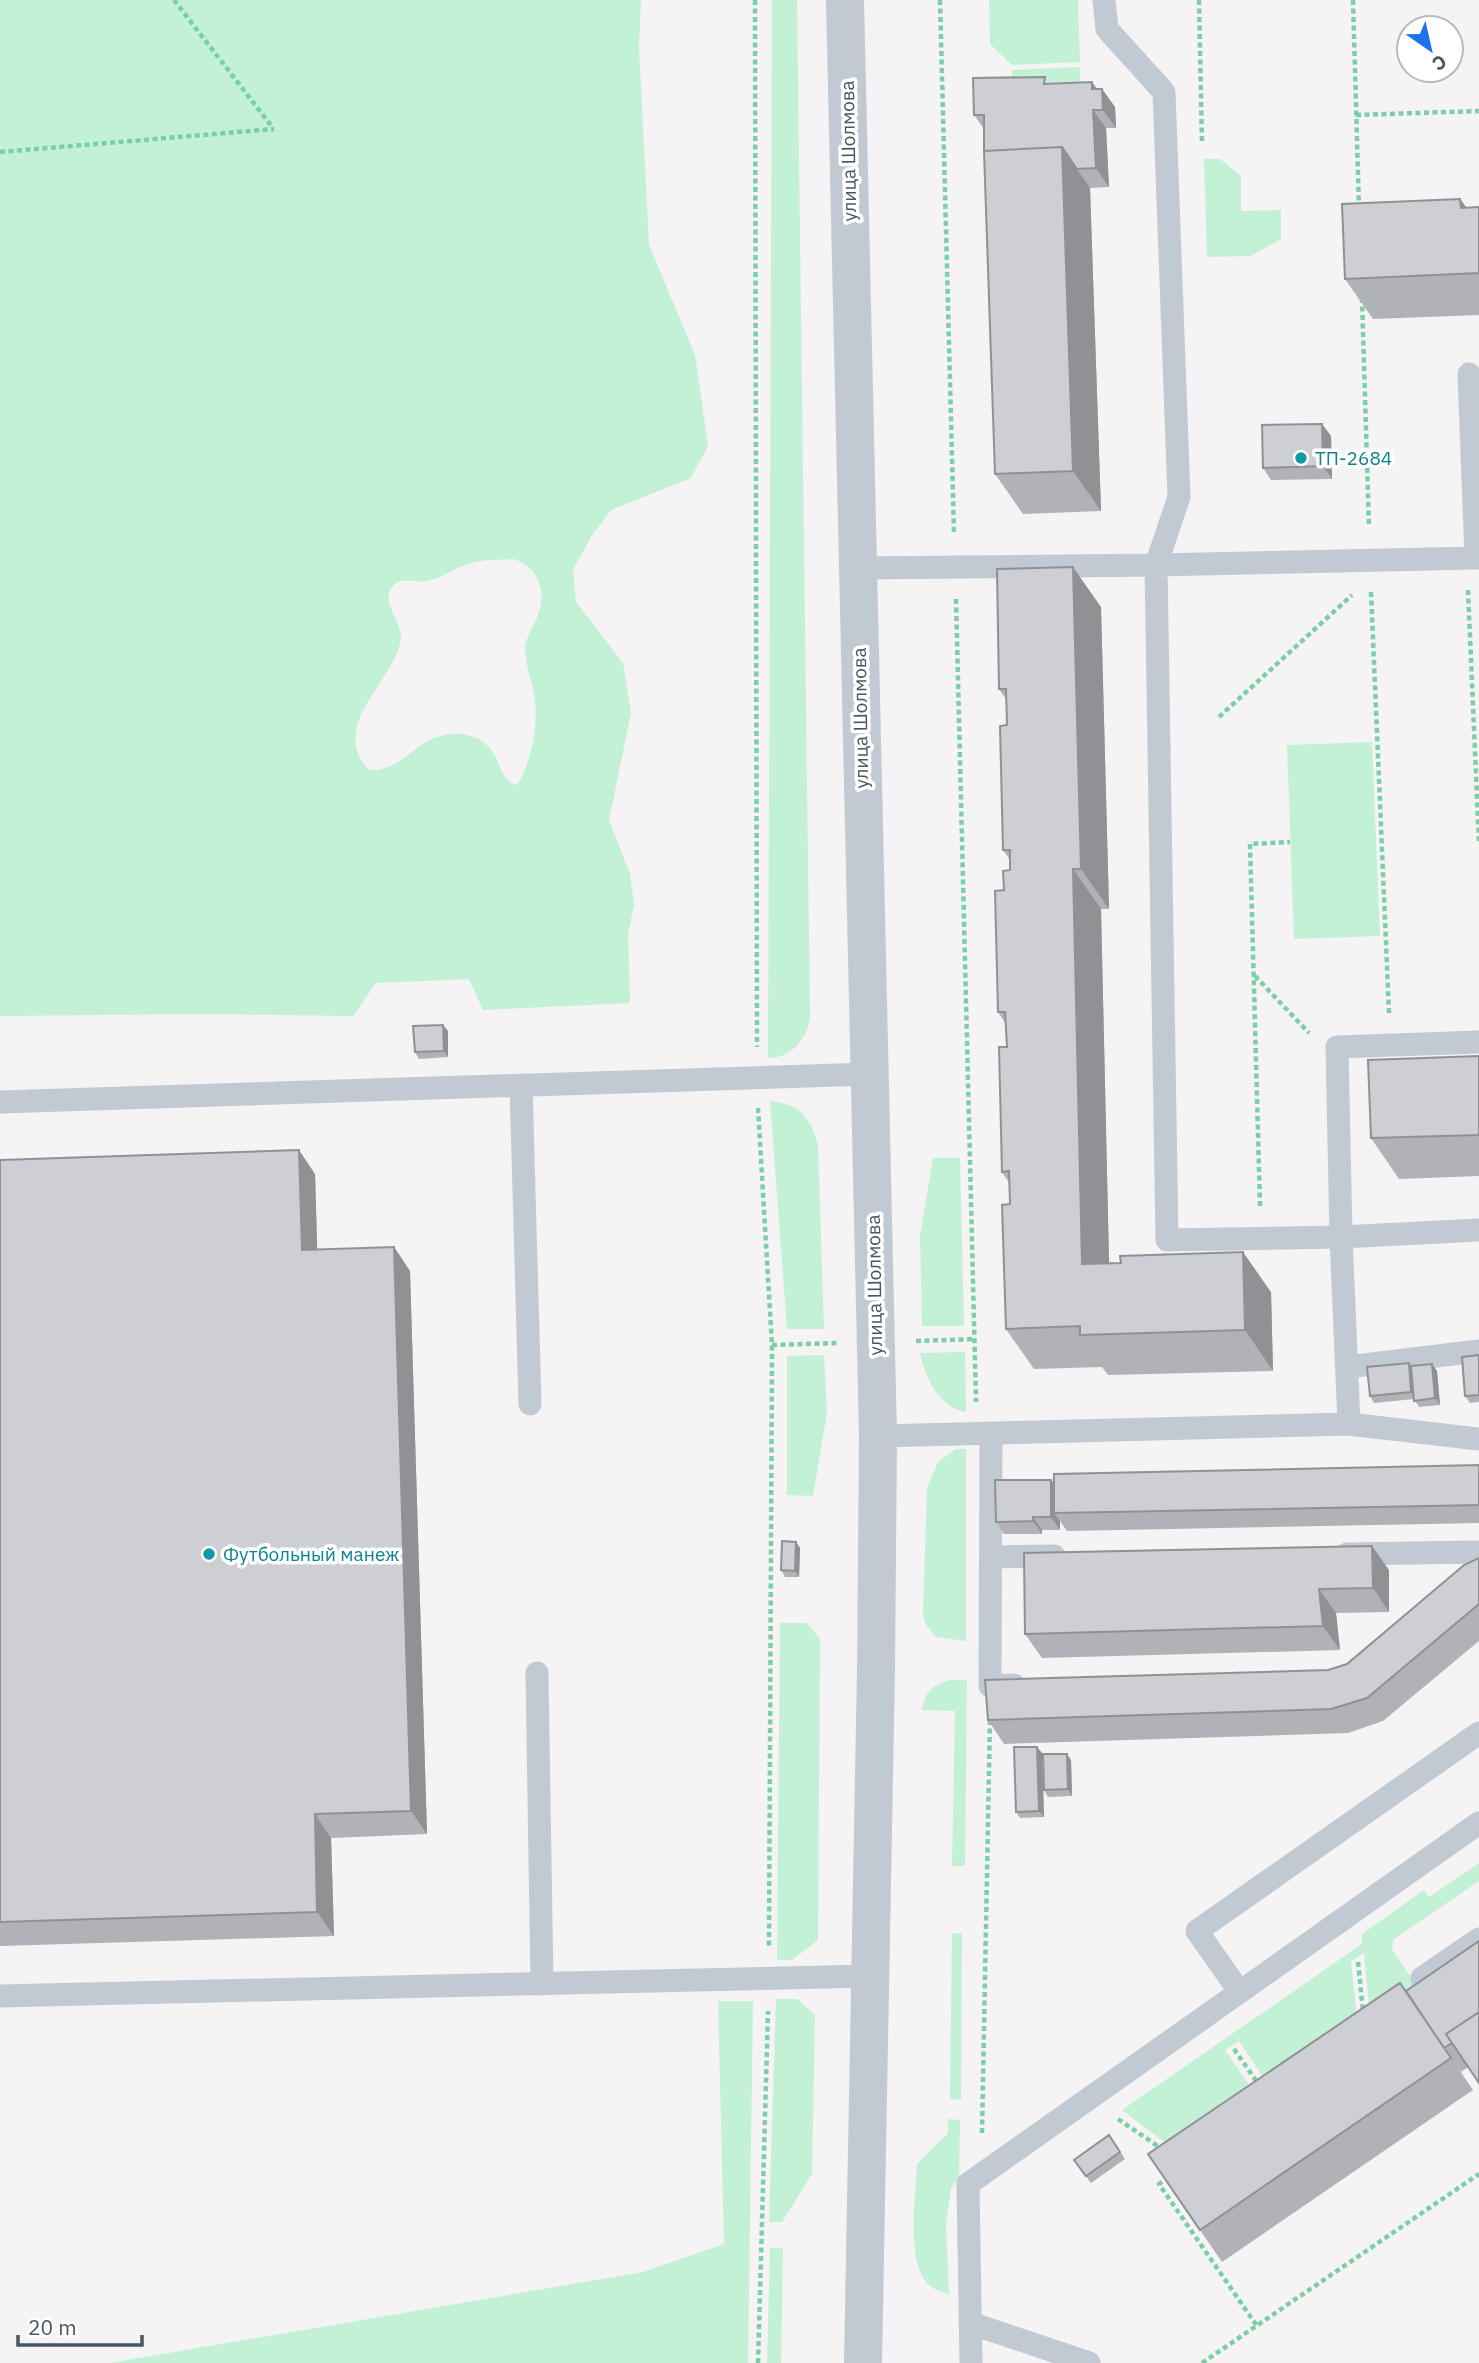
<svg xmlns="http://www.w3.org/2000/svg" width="1479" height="2363" font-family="'IBM Plex Sans',sans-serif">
	<rect width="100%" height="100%" fill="#f5f3f3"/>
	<path fill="#c3f1d5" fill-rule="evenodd" d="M0,0H641L639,47L649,245L695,355L708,446L691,478L611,510L591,537L573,570L576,602L623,663L631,713L609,820L630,874L634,905L628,933L630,1003L483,1010L469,979L376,983L353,1016L206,1014L0,1016ZM514,559C538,567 547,591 538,615C534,626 525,638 525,650C526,666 531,678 534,693C539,723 533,755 519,782L515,785C502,779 501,765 494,754C480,730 448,729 426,742C407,754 392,772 369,770C327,725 395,681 401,639C403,622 377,599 395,584C405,577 416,583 427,581C444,578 458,565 476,562C488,559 502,560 514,559Z
		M772,0H797L810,1017C807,1039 792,1058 768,1058Z
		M989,0H1078L1080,62L1012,65L990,44Z
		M1080,67L1081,102L1013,96L1012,70Z
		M1204,159H1220L1241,176V211L1281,210V239L1251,256L1207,257Z
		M1372,742L1380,936L1294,939L1287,745Z
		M770,1101C800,1104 810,1116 818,1145L824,1329H787Z
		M933,1158H960L964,1326H922L920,1236Z
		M965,1352L966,1412C939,1408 925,1377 920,1353Z
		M824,1355L827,1413L813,1496L787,1495V1356Z
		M956,1449H966V1641L936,1637L926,1625L923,1614L927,1488L938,1462Z
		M780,1623H807L820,1639L818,1940L792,1960H777Z
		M950,1680H967L965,1866H952L955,1711L922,1710C924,1693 933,1684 950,1680Z
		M1479,1863V1881L1393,1940L1392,1949L1422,1994L1371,2029L1364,1953L1351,1961L1359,2037L1274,2094L1239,2041L1225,2050L1262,2104L1184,2157L1122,2110L1362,1944V1934L1424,1890L1429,1897Z
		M952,1933H962L961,2100L950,2099Z
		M776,1999H797L815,2015L812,2174L782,2222H769Z
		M718,2001H753L748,2363H110L643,2272L724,2244Z
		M948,2119L960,2120L959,2178L951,2188L946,2224L949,2294C944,2292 938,2291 933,2288C904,2271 916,2193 917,2164L948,2133Z
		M770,2248H783L781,2363H767Z"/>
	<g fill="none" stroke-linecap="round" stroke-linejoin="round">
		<path stroke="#7ad0a6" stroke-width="4.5" stroke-dasharray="5 3.5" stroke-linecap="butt" d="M174,0L273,128
			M755,0L757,1047
			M940,0L954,534
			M1199,0L1202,143
			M1353,0L1359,209
			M1356,115L1479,111
			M0,152L274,129
			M1362,298L1369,527
			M1468,590L1479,844
			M1371,592L1389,1013
			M956,599L976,1402
			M1219,717L1352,595
			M1255,976L1309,1033
			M758,1108L772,1345L769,1946
			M1260,1206L1250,844L1290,842
			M916,1341L975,1339
			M772,1345L838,1343
			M1358,1962L1363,2011
			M1234,2049L1259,2085
			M1118,2119L1162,2149
			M982,2133L990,1718
			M1169,2177L1159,2184L1257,2326
			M758,2363L768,2011
			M1202,2363L1479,2174"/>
		<path stroke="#c1cad2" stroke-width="23" d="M1104,0L1107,29L1164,92L1179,497L1156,565L1167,1240L1341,1237L1337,1047L1479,1042
			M857,568L1156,565L1476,558L1469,374
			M521,1085L530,1404
			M0,1102L869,1074
			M1347,1367L1479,1351
			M1349,1424L1479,1439
			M991,1433L990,1686L1014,1685
			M878,1436L1349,1424L1341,1237L1479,1230
			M1347,1554L1479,1552
			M991,1557L1054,1556
			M537,1673L542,1984
			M1422,1978L1479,1939
			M1239,1991L1197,1931L1479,1733
			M0,1996L870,1976
			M970,2323L1089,2363
			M971,2363L968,2184L1479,1823"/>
		<path stroke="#c1cad2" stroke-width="38" d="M845,0L878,1436L876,1670L863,2363"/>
	</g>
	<path fill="#b0b2b7" d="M1050,84L1102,89L1115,107L1116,128H1106L1109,187L1090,188L1101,511L1023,514L995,474L984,129L974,115Z
		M1460,199L1467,208L1479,207V315L1373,319L1345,279Z
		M1322,424L1331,436L1332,479L1271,480L1263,468Z
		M1101,607L1109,909H1101L1109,1263L1271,1292L1273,1371L1108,1375L1102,1367L1034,1369L1006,1329L1010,1204V1184L1002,1172L1007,1047L1006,1024L998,1012L1004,890L1010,870V860L1003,850L1007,725L1006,699L999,689Z
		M443,1025L448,1031V1057L419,1059L415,1052Z
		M1479,1056V1176L1399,1179L1371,1138Z
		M0,1160L315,1174L317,1250L394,1247L410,1271L427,1834L331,1838L334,1936L0,1946Z
		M1479,1355V1402L1470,1403L1465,1396Z
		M1409,1363L1411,1366L1432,1364L1437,1371L1440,1405L1419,1407L1414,1399L1374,1403L1370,1396Z
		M1479,1465V1523L1067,1531L1060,1521V1530H1042V1534H1004L996,1522L1051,1480L1054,1484Z
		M796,1542L800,1548L799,1577H785L781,1570Z
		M1479,1558V1641L1383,1721L1348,1733L1004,1744L988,1720L1328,1670L1347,1664Z
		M1389,1570V1612L1336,1613L1340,1650L1042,1658L1025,1634Z
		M1037,1747L1042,1753L1044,1817L1020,1818L1016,1812Z
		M1071,1760L1072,1796L1048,1797L1044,1790Z
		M1479,1941L1468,2067L1461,2072L1456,2065L1473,2090L1222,2262L1200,2230L1407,1993Z
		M1109,2135L1125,2159L1091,2183L1074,2160Z"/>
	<path fill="#909195" d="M1092,82L1103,97L1102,89L1115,107L1116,128L1103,110L1092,89Z
		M1093,110L1106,128L1109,187L1096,168Z
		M1062,147L1090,188L1101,511L1073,471Z
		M1460,199L1479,225L1461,208Z
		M1322,424L1331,436L1332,479L1323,466Z
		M1073,567L1101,607L1109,909L1081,869Z
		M1073,869L1101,909L1110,1304L1082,1264Z
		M443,1025L448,1031V1057L444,1051Z
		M299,1150L315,1174L318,1274L302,1250Z
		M394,1247L410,1271L427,1834L411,1811Z
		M1243,1252L1271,1292L1273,1371L1245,1330Z
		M1409,1363L1413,1370L1416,1399L1411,1392Z
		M1432,1364L1437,1371L1440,1405L1435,1398Z
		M1051,1480L1060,1492L1054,1513L1060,1521V1530L1051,1517Z
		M1033,1517L1042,1530V1534L1033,1521Z
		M796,1542L800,1548L799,1577L795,1571Z
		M1372,1546L1389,1570V1612L1373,1588Z
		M1319,1589L1336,1613L1340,1650L1323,1626Z
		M1037,1747L1042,1753L1044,1817L1039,1811Z
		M1067,1754L1071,1760L1072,1796L1068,1789Z
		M315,1814L331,1838L334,1936L317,1912Z"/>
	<path fill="#cdcfd5" stroke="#909195" stroke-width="2" d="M1045,77L1044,84L1092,82V89H1102L1103,110H1093L1096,168L1077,169L1062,147L984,151V115H974L973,78Z
		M1062,147L1073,471L995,474L984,151Z
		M1460,199L1461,208L1479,207V273L1345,279L1342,204Z
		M1322,424L1323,466L1263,468L1262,425Z
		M1073,567L1081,869H1073L1082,1264L1121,1263L1120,1256L1243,1252L1245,1330L1080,1335V1326L1006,1329L1002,1205L1010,1204L1009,1171L1002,1172L999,1047H1007L1005,1012H998L995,891L1004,890L1003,871L1010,870V850H1003L1000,726L1007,725L1006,689H999L997,569Z
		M443,1025L444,1051L415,1052L413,1026Z
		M1479,1056V1135L1371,1138L1368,1060Z
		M299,1150L302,1250L394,1247L411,1811L315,1814L317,1912L0,1922V1160Z
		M1479,1355V1395L1465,1396L1462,1357Z
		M1409,1363L1411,1392L1370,1396L1367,1367Z
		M1432,1364L1435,1398L1414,1401L1411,1366Z
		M1479,1465V1505L1054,1513V1474Z
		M995,1480H1051V1517H1033V1521L996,1522Z
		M782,1541L796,1542L795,1571L781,1570Z
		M1372,1546L1373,1588L1319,1589L1323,1626L1025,1634L1024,1553Z
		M1479,1558V1604L1367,1698L1331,1709L988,1720L985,1680L1328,1670L1347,1664L1464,1565Z
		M1014,1747H1037L1039,1811L1016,1812Z
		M1043,1754H1067L1068,1789L1044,1790Z
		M1479,1941V2012L1446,2034L1452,2043L1444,2048L1406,1991Z
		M1400,1983L1451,2058L1200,2230L1148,2154Z
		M1479,2012V2083L1446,2034Z
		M1109,2135L1120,2152L1086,2176L1074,2160Z"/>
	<g fill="#0f9aa8" stroke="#fff" stroke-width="2.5">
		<circle cx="1301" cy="458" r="7"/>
		<circle cx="209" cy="1554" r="7"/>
	</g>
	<g text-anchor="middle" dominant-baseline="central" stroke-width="7" stroke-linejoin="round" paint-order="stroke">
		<g font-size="19" fill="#4a5661" stroke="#fff">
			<text transform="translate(848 151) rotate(-91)">улица Шолмова</text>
			<text transform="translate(860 718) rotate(-91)">улица Шолмова</text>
			<text transform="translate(874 1285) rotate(-91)">улица Шолмова</text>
		</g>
		<g font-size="19" fill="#0d838f" stroke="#fff" text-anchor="start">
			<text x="1315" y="458">ТП-2684</text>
			<text x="223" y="1554">Футбольный манеж</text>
		</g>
	</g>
	<g transform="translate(1430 49) rotate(146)"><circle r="33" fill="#ffffff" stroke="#b7bbc0" stroke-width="2"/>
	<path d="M0-5L12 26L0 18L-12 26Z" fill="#1a73e8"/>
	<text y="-10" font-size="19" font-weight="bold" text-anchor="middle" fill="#4a5661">С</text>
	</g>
	<path d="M18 2335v10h124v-10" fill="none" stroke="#4a5661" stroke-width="3.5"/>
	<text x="28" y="2335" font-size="21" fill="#4a5661" stroke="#ffffff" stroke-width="5" paint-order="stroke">20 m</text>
</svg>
